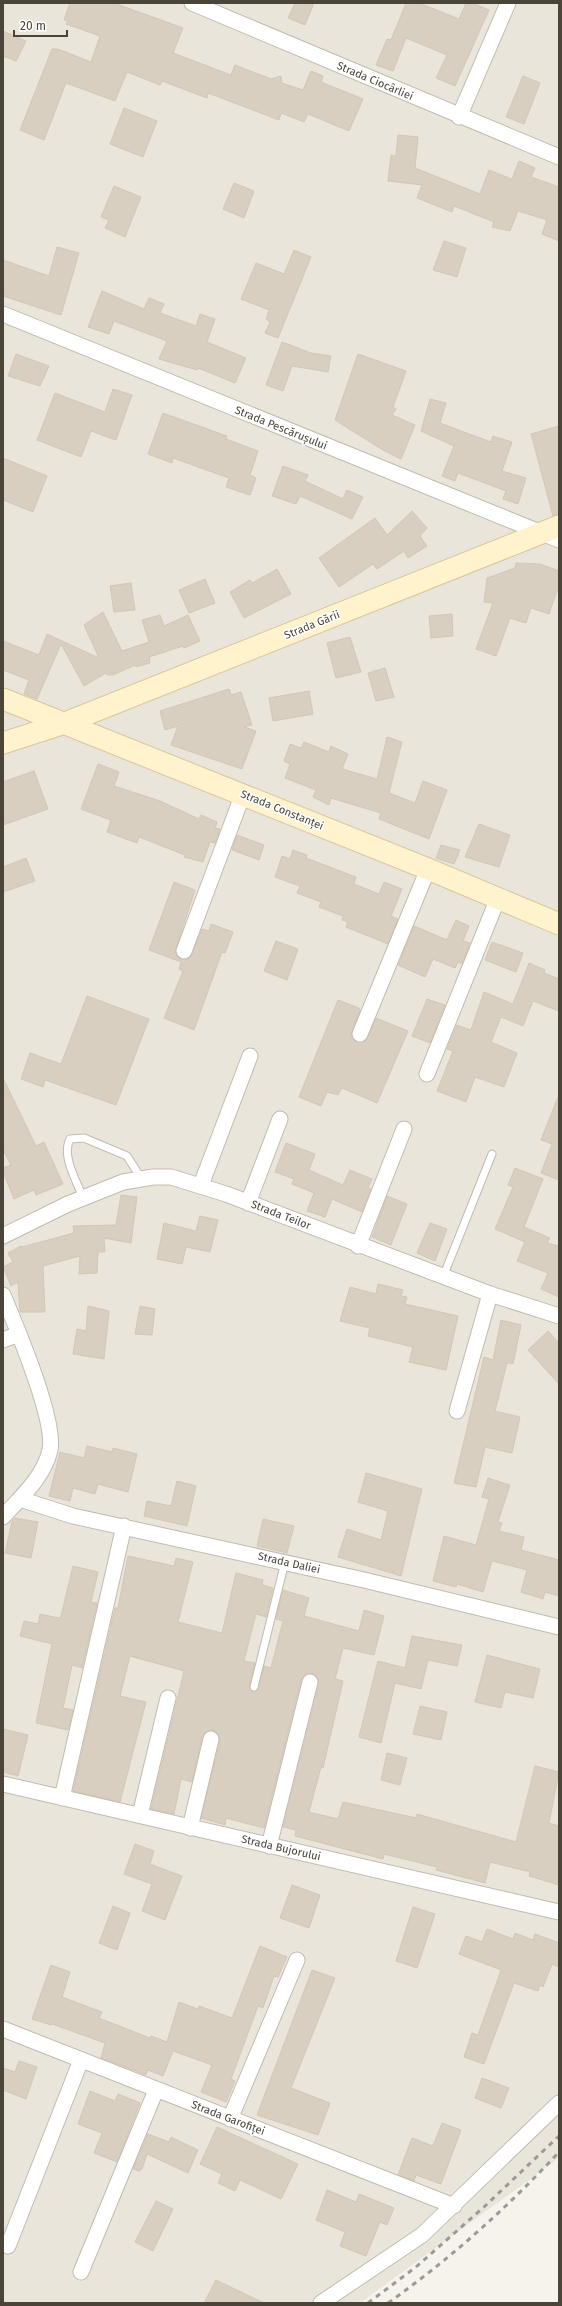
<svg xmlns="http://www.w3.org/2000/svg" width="562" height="2306" font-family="'Fira Sans',sans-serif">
	<rect width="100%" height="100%" fill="#f6f3ec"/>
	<path fill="#eae5da" d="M3,3H559V2158L360,2303H3Z"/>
	<path fill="#d8cfc1" stroke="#d3c7b4" d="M70,3H114L183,28L173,53L231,75L235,65L271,79L281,76L282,83L303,90L311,71L323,76L321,82L363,99L349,131L308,114L304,122L281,113L279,120L208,93L207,98L162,81L160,85L127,72L115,101L66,83L44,140L20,130L52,49H58L91,62L100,36L66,24L68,21L64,20Z
		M295,3H314L305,25L288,18Z
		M406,3H419L459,19L466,3H472L489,10L455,86L436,78L447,55L406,38L393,71L376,65L387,39L391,40Z
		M3,31L26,41L16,61L3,56Z
		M523,76L540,83L524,124L506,117Z
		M124,108L157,121L143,157L110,144Z
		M398,135L418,137L415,168L480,194L489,170L512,179L519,161L535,168L531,177L559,187V241L542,234L547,220L518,211L510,231L492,227L494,222L454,206L452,212L417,198L422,185L388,181L391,155L396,156Z
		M234,183L254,191L244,218L223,209Z
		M114,186L141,197L125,237L105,228L109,220L101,217Z
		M444,241L466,248L457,277L433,270Z
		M57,247L79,253L61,315L3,296V260L49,276Z
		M294,250L311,257L278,338L265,333L270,322L266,319L269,310L241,299L256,263L284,274Z
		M102,291L144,309L149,298L164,304L160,313L196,326L200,314L215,319L207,342L246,358L235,383L198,368L197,370L159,359L167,341L114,321L109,334L88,327Z
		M282,342L311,353L331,356L328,372L292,366L283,391L266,385Z
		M16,354L49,366L40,386L8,376Z
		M358,354L406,371L393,407L396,409L392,415L415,425L401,459L383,450L335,420Z
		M113,389L132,395L116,440L91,431L81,457L37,440L55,393L105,412Z
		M430,399L446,403L440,423L491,442L493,436L512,442L502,471L526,478L518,504L503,499L506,491L458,473L455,481L442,476L454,446L421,431Z
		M163,413L227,436L226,439L258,451L250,475L256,478L250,495L226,487L229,478L173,458L172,463L148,454Z
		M559,426V514L553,516L531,434Z
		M3,458L47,476L33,512L3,500Z
		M283,466L308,475L305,481L343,499L347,490L363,497L352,519L300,496L296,504L272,496Z
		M412,511L427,528L420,536L427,546L408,558L404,551L377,569L373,564L339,587L319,558L375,518L387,535Z
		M516,563L540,564L559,571V585L549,614L531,608L526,623L510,618L496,656L476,649L493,603L484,602L487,578L515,568Z
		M277,569L291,594L244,618L230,592L250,580L252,583Z
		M205,579L215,603L189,613L179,590Z
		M131,583L135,610L114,612L110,586Z
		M103,612L122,651L149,642L142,620L160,615L164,626L188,615L200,641L184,648L183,646L149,657L150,663L136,667L135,665L113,675H107L106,673L84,686L61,644L37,699L24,694L29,680L3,670V641L39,655L47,634L99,658L84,625Z
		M452,614L453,636L431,638L429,616Z
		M350,637L361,672L336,678L327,643Z
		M385,668L394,697L376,701L368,673Z
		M229,689L231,695L241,692L252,725L244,727L256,731L242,769L171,745L178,726L165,730L160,711Z
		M309,691L313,714L273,721L269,698Z
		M387,737L402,742L389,793L415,803L423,781L447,790L429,839L379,819L381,813L331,798L329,805L313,797L316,790L285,778L290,764L284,761L290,744L301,748L304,742L329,752L331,746L348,754L342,769L377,779Z
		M98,764L119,772L114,786L160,801L199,819L201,815L217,822L215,828L220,829L215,843L210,842L203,862L184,857L185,855L139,837L137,843L107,832L111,820L81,809Z
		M34,771L48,809L3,825V782Z
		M479,824L510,835L499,867L465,857Z
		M237,835L264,845L259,860L232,850Z
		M441,845L460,850L454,864L436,858Z
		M293,850L307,855L306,858L356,877L354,884L379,894L384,882L402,889L391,916L398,919L388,944L346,927L348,922L342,920L343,916L319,907L321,902L297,893L300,886L275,877L282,856L290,859Z
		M26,858L35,881L3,892V867Z
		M174,882L195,890L176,948L177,957L185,960L190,958L202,929L209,931L211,924L233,932L225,953L222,952L194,1030L164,1018L183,971L179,969L181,962L149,950Z
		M456,920L469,926L463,941L470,943L462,964L458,962L455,968L433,959L425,977L398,965L414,926L447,940Z
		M276,941L298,949L287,980L264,971Z
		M492,942L523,953L516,972L485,960Z
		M529,963L545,970L544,973L559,979V1011L533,1001L523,1026L501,1017L491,1042L517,1053L504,1087L475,1077L466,1102L437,1091L453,1051L447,1049L457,1025L471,1030L484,992L513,1004Z
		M87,996L149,1019L116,1105L45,1080L43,1087L21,1079L30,1053L61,1064Z
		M427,999L445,1005L430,1043L412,1036Z
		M338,1000L359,1008L360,1011L351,1035L356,1042L366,1041L376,1018L408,1031L377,1103L342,1088L338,1095L327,1092L321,1106L299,1097Z
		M3,1078L36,1146L44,1142L63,1184L36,1195L34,1190L14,1199L3,1172V1168L11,1165L3,1150Z
		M558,1097H559V1180L541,1173L552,1144L541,1140Z
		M286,1143L315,1154L309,1170L343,1185L350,1170L372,1179L368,1188L371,1189L362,1212L332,1199L325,1217L307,1211L314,1193L292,1184L294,1179L275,1172Z
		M515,1168L543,1179L524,1227L550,1238L547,1243L559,1246V1297L541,1289L548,1273L517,1261L525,1242L495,1229L513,1187L508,1185Z
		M121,1195L137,1197L131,1243L104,1238L105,1252H98L97,1273L79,1274L80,1256L43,1266L45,1312H20L18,1282L11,1286L3,1267L13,1262L8,1253L21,1246L22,1247L74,1233L73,1226L116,1225Z
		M387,1196L407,1204L391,1245L372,1237Z
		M200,1216L218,1220L210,1252L186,1247L182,1264L157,1259L164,1223L196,1231Z
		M430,1223L447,1229L435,1261L417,1253Z
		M378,1284L403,1290L401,1296L407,1297L405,1304L458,1316L446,1370L409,1362L413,1347L368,1336L370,1328L340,1321L350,1287L376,1294Z
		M88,1306L109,1311L104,1359L73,1354L77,1329L86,1331Z
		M140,1306L155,1309L152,1335L135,1334Z
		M501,1320L521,1325L513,1364L507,1363L495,1411L520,1417L512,1453L485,1447L476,1487L454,1483L484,1357L493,1360Z
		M548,1331L559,1343V1384L528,1350Z
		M87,1446L112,1452L113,1448L137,1454L128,1492L98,1484L95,1494L73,1488L70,1501L49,1496L60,1452L84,1458Z
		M366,1473L422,1489L401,1576L338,1557L347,1529L381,1540L388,1511L358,1502Z
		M488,1478L510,1485L498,1522L502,1523L499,1531L524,1537L521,1550L559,1560V1596L545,1592L543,1599L521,1592L527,1570L492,1561L483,1592L457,1584L456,1587L433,1581L444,1536L476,1545L489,1499L482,1497Z
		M177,1481L196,1486L187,1526L144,1516L147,1501L171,1506Z
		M15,1518L38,1522L31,1558L5,1553L12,1521Z
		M263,1519L294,1526L287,1553L257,1546Z
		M128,1556L174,1566L176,1558L193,1562L178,1622L222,1633L236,1573L263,1580L262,1585L273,1588L266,1617L256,1614L244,1661L255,1663L249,1686L253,1692L259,1689L264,1666L271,1668L283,1621L276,1619L283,1590L309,1598L304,1616L359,1631L364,1610L384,1616L374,1655L343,1648L335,1679L343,1681L323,1768L321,1767L309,1812L338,1819L343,1802L416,1818L417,1814L516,1842L535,1766L559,1772L549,1823L559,1826V1885L529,1876L530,1872L490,1862L485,1883L436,1870L437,1867L384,1854L383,1859L295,1836L296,1830L283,1827L319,1684L316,1676L312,1673L304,1676L301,1680L264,1828L226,1818L225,1825L201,1818L220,1741L217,1733L213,1730L205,1733L202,1737L192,1782L181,1779L174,1814L151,1809L184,1671L130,1656L120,1696L146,1702L120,1802L73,1791L115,1608H118Z
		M73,1566L98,1572L91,1602L97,1603L82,1668L72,1665L63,1708L73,1710L68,1730L36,1723L52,1644L20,1636L24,1621L38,1624L40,1614L59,1618L61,1616Z
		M412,1636L462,1645L457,1666L428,1660L421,1689L395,1683L381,1743L359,1737L378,1661L405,1668Z
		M487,1655L540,1669L533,1698L505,1692L501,1708L475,1702Z
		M420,1706L447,1712L441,1740L413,1734Z
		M3,1729L28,1735L18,1776L3,1772Z
		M387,1753L407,1758L400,1785L381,1780Z
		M135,1844L154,1851L150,1864L182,1876L165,1920L142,1911L152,1884L124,1874Z
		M292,1885L320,1895L309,1928L280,1918Z
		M113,1906L130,1913L117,1950L99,1943Z
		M413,1907L435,1914L417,1968L396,1961Z
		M487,1929L513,1939L515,1933L533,1940L535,1934L559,1943V1967L552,1964L543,1987L540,1985L538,1991L514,1983L484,2064L464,2057L472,2033L478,2035L501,1970L459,1954L466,1936L482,1942Z
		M260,1946L287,1957L278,1977L274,1976L263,2008L258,2006L231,2079L235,2081L226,2102L201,2092L212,2065L173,2051L163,2076L148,2070L146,2075L101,2058L105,2043L52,2024L51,2025L32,2019L51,1965L70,1972L62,1997L102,2012L99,2018L150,2038L151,2036L167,2042L179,2002L198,2009L199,2006L232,2018Z
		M312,1970L335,1978L291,2088L330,2103L318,2135L257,2115Z
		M19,2061L37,2067L26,2099L3,2090V2068L15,2072Z
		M482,2078L509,2088L501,2108L475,2098Z
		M90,2091L115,2101L118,2094L140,2103L117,2162L94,2153L102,2133L78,2124Z
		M442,2123L461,2130L441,2184L416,2175L414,2181L398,2175L412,2138L433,2146Z
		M217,2127L298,2164L281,2199L240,2180L235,2191L218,2183L222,2174L200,2164Z
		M148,2134L169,2142L171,2137L198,2150L188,2173L147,2154L142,2169L139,2171L133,2169Z
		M327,2190L356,2202L359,2194L394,2208L387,2225L380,2222L366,2256L340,2246L345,2232L316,2220Z
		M156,2201L173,2209L153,2251L135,2242Z
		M216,2280L264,2303H204Z"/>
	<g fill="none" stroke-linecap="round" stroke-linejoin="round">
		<defs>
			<path id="lane" d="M83,1198C77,1181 61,1156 70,1139L84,1138L127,1156L141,1178
				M443,1277L492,1154
				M254,1687L285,1562"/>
			<path id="street" d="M192,3L559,157
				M459,117L508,3
				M3,314L559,540
				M184,951L243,794
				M360,1034L428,869
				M427,1074L498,898
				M201,1185L250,1056
				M248,1203L280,1119
				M3,1236L68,1204L123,1182L153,1177H171L226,1194L490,1294L559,1316
				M358,1246L404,1129
				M3,1295C16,1326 56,1420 50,1450C44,1477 21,1497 3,1517
				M3,1340L19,1334
				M457,1411L490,1294
				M20,1499L73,1516L364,1580L559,1627
				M3,1784L559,1912
				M62,1798L124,1526
				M140,1815L168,1698
				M190,1828L211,1739
				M269,1846L310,1682
				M3,2029L454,2206
				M230,2119L297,1960
				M8,2246L81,2060
				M81,2272L156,2090
				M321,2303L422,2235L559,2103"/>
			<path id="secondary" d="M3,699L428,869L559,924
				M3,743L65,723L559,526"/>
		</defs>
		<use href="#lane" stroke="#c2bbae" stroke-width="9"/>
		<use href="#street" stroke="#c2bbae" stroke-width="17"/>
		<use href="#secondary" stroke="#d6c79b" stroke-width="23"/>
		<use href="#lane" stroke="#fff" stroke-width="7"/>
		<use href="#street" stroke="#fff" stroke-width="15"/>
		<use href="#secondary" stroke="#fff3cd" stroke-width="21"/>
		<path stroke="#9a9a9a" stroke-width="3" stroke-dasharray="5 5" stroke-linecap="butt" d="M368,2303L416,2267L485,2206L559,2136
			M388,2303C450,2259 507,2208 559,2152"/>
	</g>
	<g text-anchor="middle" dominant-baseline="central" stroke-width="3" stroke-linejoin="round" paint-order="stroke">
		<g font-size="11" fill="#4b4439" stroke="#fff">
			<text transform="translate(375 81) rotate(23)">Strada Ciocârliei</text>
			<text transform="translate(281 428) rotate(22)">Strada Pescărușului</text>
			<text transform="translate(312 625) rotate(-22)">Strada Gării</text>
			<text transform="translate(282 810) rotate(22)">Strada Constanței</text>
			<text transform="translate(281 1215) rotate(21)">Strada Teilor</text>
			<text transform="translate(289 1563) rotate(13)">Strada Daliei</text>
			<text transform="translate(281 1848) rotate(13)">Strada Bujorului</text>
			<text transform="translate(228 2118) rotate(21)">Strada Garofiței</text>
		</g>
	</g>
	<rect width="562" height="2306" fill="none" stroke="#4b4439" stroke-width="8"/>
	<path d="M14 30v6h53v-6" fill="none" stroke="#4b4439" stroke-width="2"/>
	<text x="20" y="30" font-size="12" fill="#4b4439" stroke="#ffffff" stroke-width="3" paint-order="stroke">20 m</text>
</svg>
